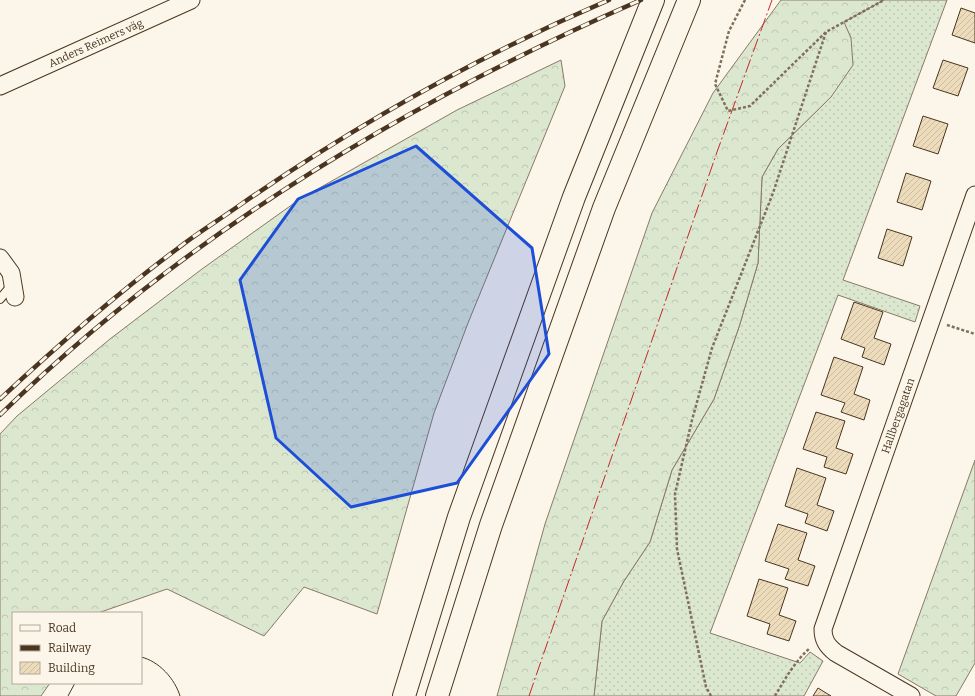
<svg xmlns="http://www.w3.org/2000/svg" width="975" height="696" font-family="Bitter,serif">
	<defs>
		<pattern id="grass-dots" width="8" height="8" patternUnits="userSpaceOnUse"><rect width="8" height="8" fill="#dce7d0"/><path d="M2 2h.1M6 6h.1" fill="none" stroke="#bec7b2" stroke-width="1.8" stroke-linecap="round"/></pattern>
		<pattern id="forest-crowns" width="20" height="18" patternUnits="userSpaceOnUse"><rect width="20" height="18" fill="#dce7d0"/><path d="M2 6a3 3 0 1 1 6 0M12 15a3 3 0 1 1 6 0" fill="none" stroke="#bec7b2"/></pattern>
		<pattern id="building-hatch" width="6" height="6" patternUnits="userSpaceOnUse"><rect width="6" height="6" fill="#ecdcbc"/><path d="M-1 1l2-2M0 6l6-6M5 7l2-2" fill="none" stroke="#ccbda1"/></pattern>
	</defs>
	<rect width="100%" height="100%" fill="#fbf6e9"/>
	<path fill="url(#grass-dots)" stroke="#887966" d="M884,0H947L843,280L920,306L915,322L838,295L710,633L800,663L810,652L823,661L804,696H594L602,621L624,581L650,542L672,470L714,399L739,327L758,263L762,177L778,149L831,97L851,38L843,22Z"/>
	<path fill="url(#forest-crowns)" stroke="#887966" d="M781,0H884L844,22L851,38L853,65L831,97L778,149L762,177L758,263L739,327L714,399L672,470L650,542L624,581L602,621L594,696H497L545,524L652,213L713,93Z
		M561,60L565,86L468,323L434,413L377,614L304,587L264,636L167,589L98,613H13V683H50L41,696H0V434L17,416L110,339L202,269L300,199L457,110Z
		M975,460V663L956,696H936L898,674Z"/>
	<path fill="url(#building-hatch)" stroke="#4a3520" d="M961,8L975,13V43L952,35Z
		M943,60L968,68L958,96L933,88Z
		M923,116L948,124L938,154L913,146Z
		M906,173L931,181L922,210L897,202Z
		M887,229L912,237L903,266L878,258Z
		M854,302L883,312L874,338L891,344L884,365L862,357L865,348L841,339Z
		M834,357L863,367L854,394L870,400L864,420L841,412L845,403L821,395Z
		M816,412L845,421L836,448L853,454L846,474L824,467L827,457L803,449Z
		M797,468L826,478L817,505L834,511L827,531L805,523L808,514L785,506Z
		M778,524L807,533L798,560L815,566L808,586L785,579L789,569L765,561Z
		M759,579L788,588L779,615L796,621L789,641L767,634L770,624L747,616Z
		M818,688L831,696H813Z"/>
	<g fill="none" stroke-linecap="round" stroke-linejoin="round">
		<defs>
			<path id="lane" d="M0,299L12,285"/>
			<g id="street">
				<path id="s1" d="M0,86L191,0"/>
				<path d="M0,258L11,273L15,297"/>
				<path id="s2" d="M911,696L836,653C827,646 823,640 823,629L975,195"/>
			</g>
			<path id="highway" d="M404,696L459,517L574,197L653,0
				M437,696L491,525L604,208L689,0"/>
		</defs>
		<use href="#lane" stroke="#4a3520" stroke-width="10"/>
		<use href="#street" stroke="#4a3520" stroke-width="19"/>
		<use href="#highway" stroke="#4a3520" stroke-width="24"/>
		<path stroke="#7f6f5c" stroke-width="2.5" stroke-dasharray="3 2" stroke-linecap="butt" d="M745,0L729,31L715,84L728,111L750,106L826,32L884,0
			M947,325L975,334
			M711,696L706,687L677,549L675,494L692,420L712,348L773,193L826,32
			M775,696C785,679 795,661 810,648"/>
		<use href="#lane" stroke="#fbf6e9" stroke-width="8"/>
		<use href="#street" stroke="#fbf6e9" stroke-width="17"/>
		<use href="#highway" stroke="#fbf6e9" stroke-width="22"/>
		<path stroke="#4a3520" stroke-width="1" d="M141,657C159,661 175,679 180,696
			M68,696L75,683"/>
		<defs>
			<path id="rail" d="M0,399C57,346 115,295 177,249C197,233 219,220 240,205C356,125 480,55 609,0
				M0,415C183,236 407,102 641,0"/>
		</defs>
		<use href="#rail" stroke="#4a3520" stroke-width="4.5"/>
		<use href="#rail" stroke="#fbf6e9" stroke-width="3" stroke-dasharray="9" stroke-linecap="butt"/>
		<path stroke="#c62828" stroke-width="1" stroke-dasharray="14 3 2 3" stroke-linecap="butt" d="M529,696L717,152L772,0"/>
	</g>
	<path fill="#1d4ed8" fill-opacity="0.2" stroke="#1d4ed8" stroke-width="3" stroke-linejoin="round" d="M416,146L532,248L549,354L457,483L351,507L276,438L240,280L298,199Z"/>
	<g text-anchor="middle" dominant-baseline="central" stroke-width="3" stroke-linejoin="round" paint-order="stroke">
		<g font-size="11" fill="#4a3520" stroke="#fbf6e9">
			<text stroke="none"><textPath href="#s1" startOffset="105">Anders Reimers väg</textPath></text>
			<text stroke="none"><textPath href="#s2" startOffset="341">Hallbergagatan</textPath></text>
		</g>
	</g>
	<rect x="12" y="612" width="130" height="72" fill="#fbf6e9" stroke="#b4a999"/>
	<rect x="20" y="625" width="20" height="6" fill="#fbf6e9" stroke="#b4a999"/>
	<text x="48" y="632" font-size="12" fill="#4a3520">Road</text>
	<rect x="20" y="645" width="20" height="6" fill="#4a3520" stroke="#b4a999"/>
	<text x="48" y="652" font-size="12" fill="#4a3520">Railway</text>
	<rect x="20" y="662" width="20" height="12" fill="url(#building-hatch)" stroke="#b4a999"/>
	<text x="48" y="672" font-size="12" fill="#4a3520">Building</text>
</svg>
